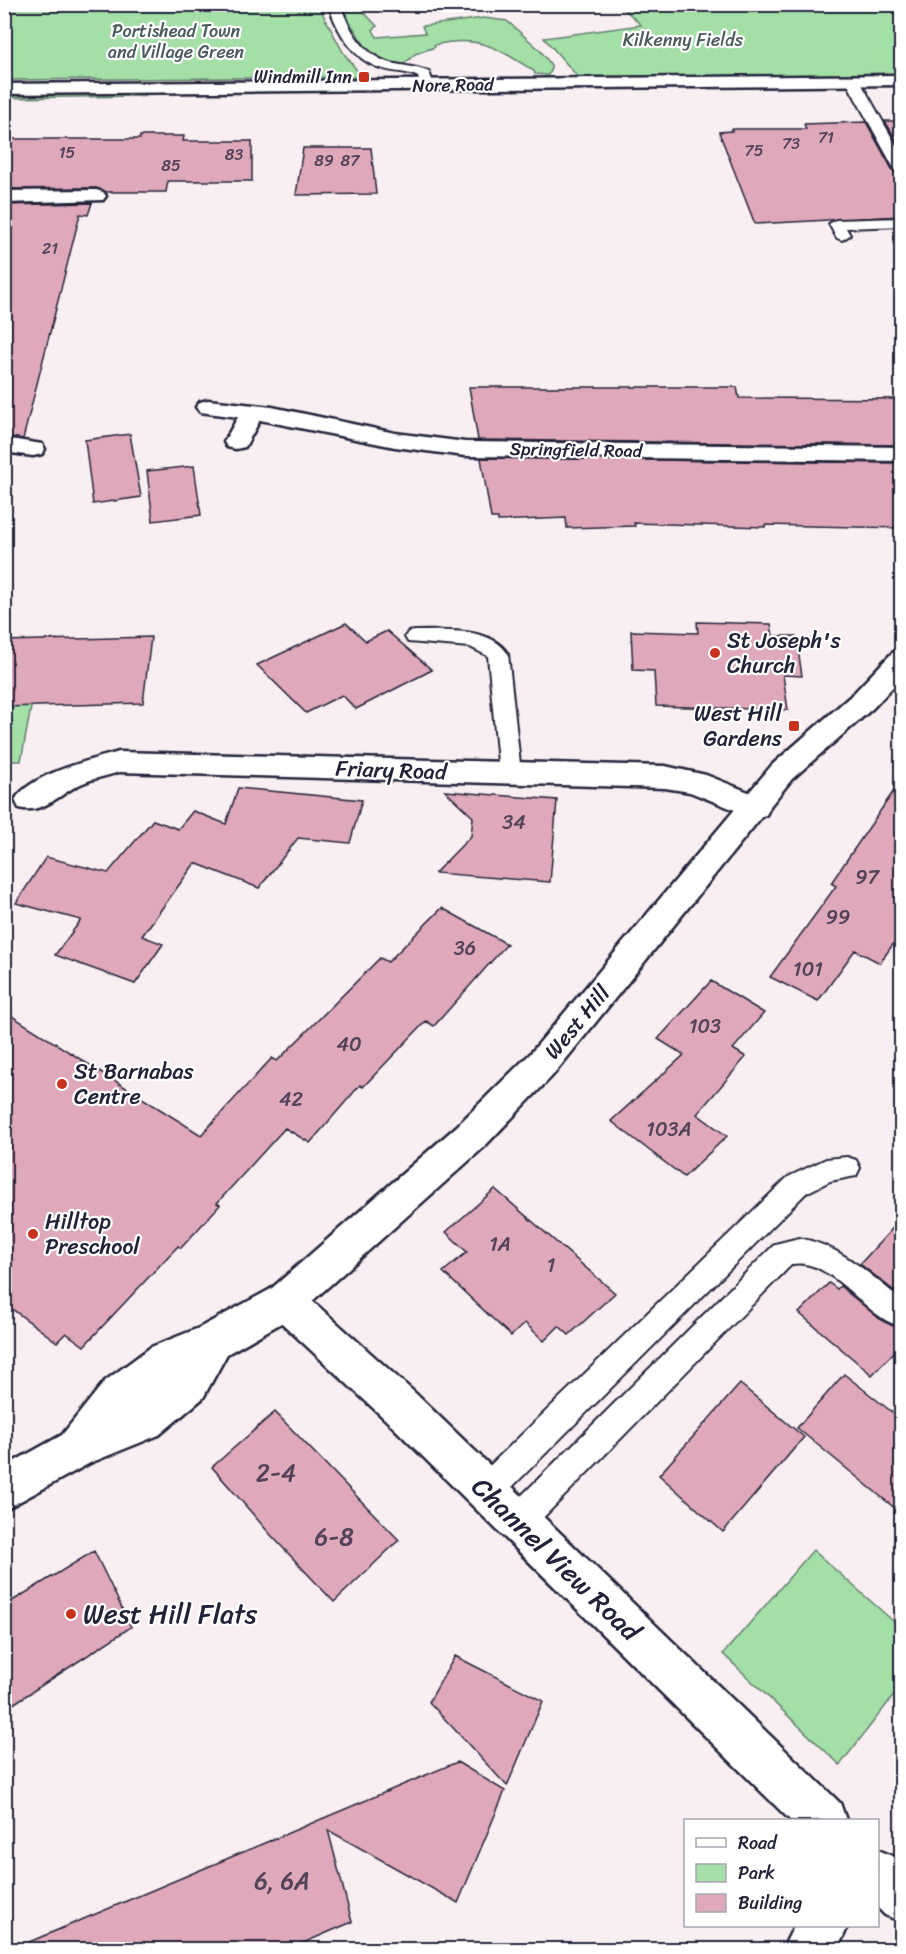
<svg xmlns="http://www.w3.org/2000/svg" width="906" height="1954" font-family="Sriracha,sans-serif">
	<rect width="100%" height="100%" fill="#f9eef1"/>
	<filter id="ink" filterUnits="userSpaceOnUse"><feTurbulence type="fractalNoise" baseFrequency=".0167" numOctaves="2"/><feDisplacementMap in="SourceGraphic" scale="12" xChannelSelector="R" yChannelSelector="G"/><feConvolveMatrix kernelMatrix="1 2 1 2 8 2 1 2 1" color-interpolation-filters="sRGB"/></filter>
	<g filter="url(#ink)">
		<path fill="#a3dfa6" stroke="#628070" stroke-width="1.5" d="M4,5H318L343,52L362,77L5,80Z
			M357,5L377,26L373,30L377,37L425,33L422,26L484,18L507,21L540,50L551,65V71L548,75L535,74L534,71C495,47 481,35 434,45L435,47L415,54L404,64C377,64 367,51 355,30C350,23 345,17 348,8Z
			M620,5H901V74L578,77L544,38L641,25Z
			M152,92L143,96L5,98L4,94Z
			M5,677L36,681L21,761H5Z
			M813,1550L901,1628V1686L840,1765L723,1654Z"/>
		<path fill="#e0a8bb" stroke="#22223b" stroke-width="1.5" d="M885,121H902V150Z
			M866,122L893,171L902,176V216L755,224L719,132L732,131L731,129H806L804,124Z
			M140,136H184L183,141H252V181H168L166,192H106L96,188L4,189V139H140Z
			M303,148H371L376,194L296,195Z
			M92,203L88,215L80,214L23,439L4,436V205Z
			M469,387H737L739,398L902,399V445L478,440Z
			M130,434L141,497L93,504L85,440Z
			M481,458L902,463V528L765,525V527L634,523L635,526L567,528L566,518L498,521V518H491Z
			M194,466L201,515L153,521L147,471Z
			M697,622L771,624L773,636H796L802,676L783,675L788,710L656,706L654,671L633,670L631,631L698,633Z
			M346,623L366,641L387,631L432,670L356,709L342,695L306,713L257,665Z
			M151,637L143,703L4,707V641Z
			M902,779V931L880,963L855,950L818,1001L770,977L836,886L831,883Z
			M238,788L362,800L350,843L298,838L259,888L195,863L142,936L163,944L135,984L55,955L81,920L16,903L46,857L108,873L153,820L178,829L193,811L226,824Z
			M445,791L557,800L550,882L435,873L471,836L473,817Z
			M442,908L507,944L434,1026L426,1021L363,1087L360,1085L310,1143L285,1128L217,1203L220,1205L181,1248L178,1246L84,1346L66,1333L57,1342L4,1303V1011L201,1135L272,1058L277,1061L380,958L388,962Z
			M711,981L764,1013L733,1049L746,1057L697,1114L727,1136L684,1177L611,1121L684,1055L658,1039Z
			M495,1189L615,1293L569,1335L559,1326L544,1341L525,1323L511,1336L443,1272L467,1252L446,1232Z
			M902,1218V1297L860,1264Z
			M829,1283L837,1289L840,1286L881,1320L893,1326L902,1324V1344L872,1375L799,1313Z
			M844,1374L902,1420V1514L797,1428Z
			M740,1384L804,1437L723,1532L659,1475Z
			M275,1412L399,1540L334,1602L270,1534L212,1467Z
			M94,1551L131,1627L4,1710V1606Z
			M455,1656L543,1701L507,1786L429,1702Z
			M457,1762L505,1791L458,1903L328,1830L352,1922L287,1950H10Z"/>
		<g fill="none" stroke-linecap="round" stroke-linejoin="round">
			<defs>
				<path id="service" d="M333,4H345L342,9C350,31 364,54 387,62C401,66 415,66 429,72L434,85L432,88H422L418,77L414,75C402,71 389,72 377,67C353,58 338,32 330,9Z
					M853,77L860,81L902,156V174L895,170L846,81Z
					M902,218V226L846,228L850,235L842,240L837,238L829,224L836,220Z
					M415,631C443,631 491,626 508,654L521,773L518,778L510,781L502,778L499,773L488,656L470,647L408,642L405,637L408,632Z
					M847,1157L856,1160L860,1168L856,1176L830,1181L806,1193L498,1501L487,1505L476,1501L472,1490L476,1479L788,1177L826,1159Z
					M799,1238C841,1246 869,1274 902,1300V1321L894,1324C862,1312 830,1257 792,1264L529,1532L518,1536L507,1532L503,1521L507,1510L775,1244Z"/>
				<path id="minor" d="M96,190L103,192L106,196L103,200L4,203V191Z
					M208,400L272,407L395,433L465,442L902,447V461L465,456L395,447L260,420L245,447L236,449L227,447L224,442L238,417L200,412L196,407L200,402Z
					M4,438L42,444L45,449L42,454L33,456L4,452Z
					M119,752L665,766L706,775L766,799L770,807L766,815L755,818L690,792L665,788L119,772C107,776 94,778 83,783C61,792 44,815 19,808L15,800C30,774 91,760 119,752Z
					M285,1283L299,1289L415,1393L840,1803L846,1820H790L387,1421L271,1313L266,1301L271,1289Z
					M878,1850L895,1857L902,1864V1922L885,1915L878,1908Z
					M794,1926H848L837,1950H782Z"/>
				<path id="tertiary" d="M902,75V85L4,94V84Z
					M902,650V677L873,708L792,779L554,1074L483,1148L299,1313L227,1354L203,1398L159,1435L90,1463L4,1510V1467L62,1435L105,1381L151,1347L199,1328L271,1289L457,1126L530,1054L772,765L853,694L892,653Z"/>
			</defs>
			<use href="#service" stroke="#22223b" stroke-width="4"/>
			<use href="#minor" stroke="#22223b" stroke-width="5"/>
			<use href="#tertiary" stroke="#22223b" stroke-width="5"/>
			<use href="#service" fill="#fff" fill-rule="evenodd"/>
			<use href="#minor" fill="#fff" fill-rule="evenodd"/>
			<use href="#tertiary" fill="#fff" fill-rule="evenodd"/>
		</g>
	</g>
	<g fill="#c8321e" stroke="#fff" stroke-width="2">
		<rect x="358" y="71" width="12" height="12" rx="3"/>
		<circle cx="715" cy="653" r="6"/>
		<rect x="788" y="720" width="12" height="12" rx="3"/>
		<circle cx="62" cy="1084" r="6"/>
		<circle cx="33" cy="1234" r="6"/>
		<circle cx="71" cy="1614" r="6"/>
	</g>
	<g text-anchor="middle" dominant-baseline="central" stroke-width="4.5" stroke-linejoin="round" paint-order="stroke">
		<g font-size="16" fill="#52445b">
			<text x="826" y="137">71</text>
			<text x="791" y="143">73</text>
			<text x="754" y="150">75</text>
			<text x="67" y="152">15</text>
			<text x="234" y="154">83</text>
			<text x="324" y="160">89</text>
			<text x="350" y="160">87</text>
			<text x="171" y="165">85</text>
			<text x="50" y="248">21</text>
		</g>
		<g font-size="18" fill="#495b5b" stroke="#fff">
			<text x="176" y="31">Portishead Town<tspan x="176" dy="21">and Village Green</tspan></text>
			<text x="683" y="40">Kilkenny Fields</text>
		</g>
		<g font-size="18" fill="#22223b" stroke="#fff" text-anchor="end">
			<text x="352" y="77">Windmill Inn</text>
		</g>
		<g font-size="18" fill="#22223b" stroke="#fff">
			<text transform="translate(453 85) rotate(-1)">Nore Road</text>
			<text transform="translate(576 450) rotate(1)">Springfield Road</text>
		</g>
		<g font-size="20" fill="#52445b">
			<text x="514" y="822">34</text>
			<text x="867" y="877">97</text>
			<text x="838" y="917">99</text>
			<text x="465" y="948">36</text>
			<text x="808" y="969">101</text>
			<text x="705" y="1026">103</text>
			<text x="349" y="1044">40</text>
			<text x="291" y="1099">42</text>
			<text x="669" y="1129">103A</text>
			<text x="500" y="1244">1A</text>
			<text x="551" y="1265">1</text>
		</g>
		<g font-size="22" fill="#22223b" stroke="#fff" text-anchor="start">
			<text x="727" y="640">St Joseph's<tspan x="727" dy="25">Church</tspan></text>
			<text x="782" y="713" text-anchor="end">West Hill<tspan x="782" dy="25">Gardens</tspan></text>
			<text x="74" y="1071">St Barnabas<tspan x="74" dy="25">Centre</tspan></text>
			<text x="45" y="1221">Hilltop<tspan x="45" dy="25">Preschool</tspan></text>
		</g>
		<g font-size="22" fill="#22223b" stroke="#fff">
			<text transform="translate(391 770) rotate(2)">Friary Road</text>
			<text transform="translate(577 1022) rotate(-50)">West Hill</text>
		</g>
		<g font-size="24" fill="#52445b">
			<text x="276" y="1473">2-4</text>
			<text x="334" y="1537">6-8</text>
			<text x="282" y="1881">6, 6A</text>
		</g>
		<g font-size="27" fill="#22223b" stroke="#fff">
			<text transform="translate(556 1559) rotate(44)">Channel View Road</text>
		</g>
		<g font-size="27" fill="#22223b" stroke="#fff" text-anchor="start">
			<text x="83" y="1614">West Hill Flats</text>
		</g>
	</g>
	<rect width="906" height="1954" fill="none" stroke="#fff" stroke-width="24"/>
	<rect x="12" y="12" width="882" height="1930" fill="none" stroke="#22223b" stroke-width="2" filter="url(#ink)"/>
	<rect x="684" y="1819" width="195" height="108" fill="#ffffff" stroke="#a7a7b1" stroke-width="1.5"/>
	<rect x="696" y="1838" width="30" height="9" fill="#ffffff" stroke="#a7a7b1" stroke-width="1.5"/>
	<text x="738" y="1849" font-size="18" fill="#22223b">Road</text>
	<rect x="696" y="1864" width="30" height="18" fill="#a3dfa6" stroke="#a7a7b1" stroke-width="1.5"/>
	<text x="738" y="1879" font-size="18" fill="#22223b">Park</text>
	<rect x="696" y="1894" width="30" height="18" fill="#e0a8bb" stroke="#a7a7b1" stroke-width="1.5"/>
	<text x="738" y="1909" font-size="18" fill="#22223b">Building</text>
</svg>
